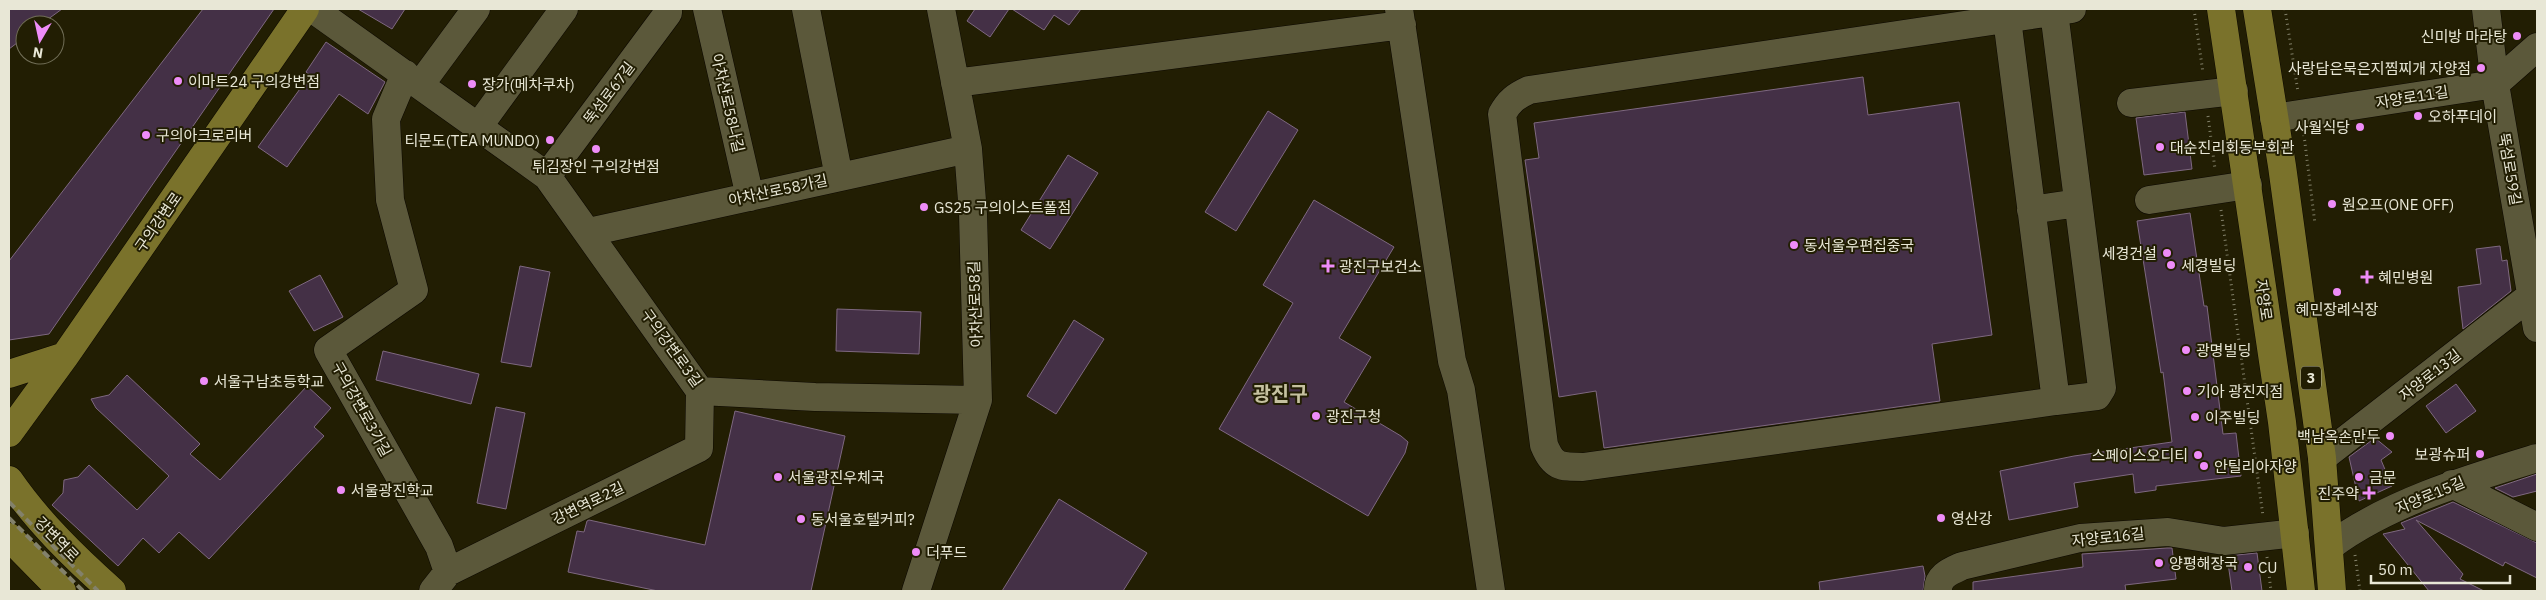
<svg xmlns="http://www.w3.org/2000/svg" width="2546" height="600" font-family="'IBM Plex Sans','Noto Sans KR',sans-serif">
	<rect width="100%" height="100%" fill="#221e03"/>
	<path fill="#443046" stroke="#7e6880" d="M9,9H62L40,25H25V37L9,49Z
		M203,9H274L49,334L9,340V261Z
		M358,9H405L392,29Z
		M975,9H1009L990,37L967,21Z
		M1012,9H1081L1069,25L1054,15L1044,30Z
		M326,42L385,82L368,114L339,94L287,167L258,147L310,75L306,72Z
		M1863,77L1868,115L1959,102L1992,335L1932,344L1940,401L1604,448L1596,391L1559,397L1525,160L1539,158L1534,123Z
		M1268,111L1298,130L1236,231L1205,212Z
		M2185,112L2192,169L2144,175L2136,118Z
		M1068,155L1098,173L1050,249L1021,230Z
		M1314,200L1394,247L1339,338L1371,357L1344,402L1401,436L1408,442L1405,453L1368,516L1219,429L1293,303L1263,285Z
		M2190,213L2204,306H2207L2223,434L2236,433L2241,476L2156,486V490L2135,493L2133,474L2074,483L2078,507L2009,520L2000,471L2074,456L2172,442L2163,372L2161,373L2137,221Z
		M2500,246L2502,261L2507,260L2511,291L2463,329L2458,287L2481,284L2476,249Z
		M520,266L550,272L531,367L501,362Z
		M320,275L343,317L314,331L289,291Z
		M837,309L921,312L919,354L836,351Z
		M1074,320L1104,339L1056,414L1027,396Z
		M383,351L479,374L471,404L376,380Z
		M127,375L200,444L190,454L220,480L307,386L331,408L314,427L324,436L209,559L179,532L159,553L143,538L118,566L52,505L63,493L64,480L78,477L89,465L137,510L169,476L96,408L91,399L109,395Z
		M2456,384L2476,411L2446,433L2426,406Z
		M496,407L525,413L506,509L477,503Z
		M735,411L845,436L811,591H658L568,572L577,531L584,532L587,521L589,520L705,545Z
		M2375,438L2392,452L2381,460L2392,486L2359,501L2349,457Z
		M2537,474V491L2513,497L2495,488Z
		M1059,499L1147,553L1123,591H1002Z
		M2453,502L2537,543V578L2505,562L2503,566L2416,520L2463,574L2460,579L2484,591H2429L2383,534L2405,529L2401,523Z
		M2167,548H2172L2176,579L2125,585L2126,591H1973V582L2083,567L2082,554Z
		M2257,553L2262,591H2232L2227,556Z
		M1923,566L1925,576L1923,591H1820L1819,582Z"/>
	<g fill="none" stroke-linecap="round" stroke-linejoin="round">
		<defs>
			<path id="minor" d="M313,9L547,176L700,391L815,397L978,400
				M707,9L750,197
				M806,9L839,177
				M1399,9L1452,361L1461,390L1491,591
				M2486,9L2495,84L2537,328
				M2007,19L2056,401L2097,396L2102,388L2054,12
				M405,74L386,119L390,200L414,290L328,350L439,546L448,572
				M955,83L1402,25
				M420,85L476,9
				M2131,103L2234,91
				M2274,118L2495,84L2537,47
				M478,127L564,9
				M547,176L668,13V9
				M2149,200L2248,185
				M2031,210L2078,203
				M589,232L968,149
				M2056,401L1583,467C1560,467 1553,467 1544,445L1502,114C1509,101 1516,96 1529,90L2072,9
				M2322,458L2537,291
				M2452,484L2537,527
				M2329,547C2387,503 2468,479 2537,458
				M433,591L448,572L699,448L700,391
				M916,591L978,400L973,214L968,149L941,9
				M1938,591C1937,576 1951,571 1962,566L2080,538L2168,532L2224,541L2295,533"/>
			<path id="major" d="M2221,9L2282,422L2301,591
				M2257,9L2282,166L2322,458L2332,591
				M9,374L65,356
				M9,433L65,356L305,9
				M9,480C38,522 74,557 112,591
				M9,537L62,591"/>
		</defs>
		<use href="#minor" stroke="#0c0800" stroke-width="29"/>
		<use href="#major" stroke="#0c0800" stroke-width="29"/>
		<path stroke="#828069" stroke-width="3" stroke-dasharray="1 4" stroke-linecap="butt" d="M2194,9L2203,73
			M2285,9L2298,92
			M2208,116L2215,169
			M2304,135L2315,224
			M2221,210L2263,516
			M2355,555L2360,591
			M2267,557L2271,591"/>
		<use href="#minor" stroke="#5b583a" stroke-width="28"/>
		<use href="#major" stroke="#7a722b" stroke-width="28"/>
		<path stroke="#83816b" stroke-width="4" stroke-dasharray="8 4" stroke-linecap="butt" d="M9,502L98,591
			M9,518L83,591"/>
	</g>
	<g fill="#ee8cf8" stroke="#221e03" stroke-width="2">
		<circle cx="2517" cy="36" r="5"/>
		<circle cx="2481" cy="68" r="5"/>
		<circle cx="178" cy="81" r="5"/>
		<circle cx="472" cy="84" r="5"/>
		<circle cx="2418" cy="116" r="5"/>
		<circle cx="2360" cy="127" r="5"/>
		<circle cx="146" cy="135" r="5"/>
		<circle cx="550" cy="140" r="5"/>
		<circle cx="2160" cy="147" r="5"/>
		<circle cx="596" cy="149" r="5"/>
		<circle cx="2332" cy="204" r="5"/>
		<circle cx="924" cy="207" r="5"/>
		<circle cx="1794" cy="245" r="5"/>
		<circle cx="2167" cy="253" r="5"/>
		<circle cx="2171" cy="265" r="5"/>
		<path d="M1325.5 258.5h5v5h5v5h-5v5h-5v-5h-5v-5h5z"/>
		<path d="M2364.5 269.5h5v5h5v5h-5v5h-5v-5h-5v-5h5z"/>
		<circle cx="2337" cy="292" r="5"/>
		<circle cx="2186" cy="350" r="5"/>
		<circle cx="204" cy="381" r="5"/>
		<circle cx="2187" cy="391" r="5"/>
		<circle cx="1316" cy="416" r="5"/>
		<circle cx="2195" cy="417" r="5"/>
		<circle cx="2390" cy="436" r="5"/>
		<circle cx="2480" cy="454" r="5"/>
		<circle cx="2198" cy="455" r="5"/>
		<circle cx="2204" cy="466" r="5"/>
		<circle cx="778" cy="477" r="5"/>
		<circle cx="2359" cy="477" r="5"/>
		<circle cx="341" cy="490" r="5"/>
		<path d="M2366.5 485.5h5v5h5v5h-5v5h-5v-5h-5v-5h5z"/>
		<circle cx="1941" cy="518" r="5"/>
		<circle cx="801" cy="519" r="5"/>
		<circle cx="916" cy="552" r="5"/>
		<circle cx="2159" cy="563" r="5"/>
		<circle cx="2248" cy="567" r="5"/>
	</g>
	<g text-anchor="middle" dominant-baseline="central" stroke-width="4" stroke-linejoin="round" paint-order="stroke">
		<rect fill="#221e03" stroke="#adab97" stroke-width="1" x="2301" y="366.5" width="20" height="23" rx="4"/>
		<g font-size="14" font-weight="bold" fill="#e8e7d6">
			<text x="2311" y="378">3</text>
		</g>
		<g font-size="15" fill="#e8e7d6" stroke="#221e03" text-anchor="start">
			<text x="2507" y="36" text-anchor="end">신미방 마라탕</text>
			<text x="2471" y="68" text-anchor="end">사랑담은묵은지찜찌개 자양점</text>
			<text x="188" y="81">이마트24 구의강변점</text>
			<text x="482" y="84">장가(메차쿠차)</text>
			<text x="2428" y="116">오하푸데이</text>
			<text x="2350" y="127" text-anchor="end">사월식당</text>
			<text x="156" y="135">구의아크로리버</text>
			<text x="540" y="140" text-anchor="end">티문도(TEA MUNDO)</text>
			<text x="2170" y="147">대순진리회동부회관</text>
			<text x="596" y="166" text-anchor="middle">튀김장인 구의강변점</text>
			<text x="2342" y="204">원오프(ONE OFF)</text>
			<text x="934" y="207">GS25 구의이스트폴점</text>
			<text x="1804" y="245">동서울우편집중국</text>
			<text x="2157" y="253" text-anchor="end">세경건설</text>
			<text x="2181" y="265">세경빌딩</text>
			<text x="1339" y="266">광진구보건소</text>
			<text x="2378" y="277">혜민병원</text>
			<text x="2337" y="309" text-anchor="middle">혜민장례식장</text>
			<text x="2196" y="350">광명빌딩</text>
			<text x="214" y="381">서울구남초등학교</text>
			<text x="2197" y="391">기아 광진지점</text>
			<text x="1326" y="416">광진구청</text>
			<text x="2205" y="417">이주빌딩</text>
			<text x="2380" y="436" text-anchor="end">백남옥손만두</text>
			<text x="2470" y="454" text-anchor="end">보광슈퍼</text>
			<text x="2188" y="455" text-anchor="end">스페이스오디티</text>
			<text x="2214" y="466">안틸리아자양</text>
			<text x="788" y="477">서울광진우체국</text>
			<text x="2369" y="477">금문</text>
			<text x="351" y="490">서울광진학교</text>
			<text x="2359" y="493" text-anchor="end">진주약</text>
			<text x="1951" y="518">영산강</text>
			<text x="811" y="519">동서울호텔커피?</text>
			<text x="926" y="552">더푸드</text>
			<text x="2169" y="563">양평해장국</text>
			<text x="2258" y="567">CU</text>
		</g>
		<g font-size="15" fill="#e8e7d6" stroke="#221e03">
			<text transform="translate(609 93) rotate(-53)">뚝섬로67길</text>
			<text transform="translate(2412 97) rotate(-9)">자양로11길</text>
			<text transform="translate(728 103) rotate(77)">아차산로58나길</text>
			<text transform="translate(2510 169) rotate(80)">뚝섬로59길</text>
			<text transform="translate(778 190) rotate(-12)">아차산로58가길</text>
			<text transform="translate(158 222) rotate(-55)">구의강변로</text>
			<text transform="translate(2264 300) rotate(82)">자양로</text>
			<text transform="translate(975 304) rotate(-92)">아차산로58길</text>
			<text transform="translate(672 348) rotate(54)">구의강변로3길</text>
			<text transform="translate(2430 375) rotate(-38)">자양로13길</text>
			<text transform="translate(362 409) rotate(61)">구의강변로3가길</text>
			<text transform="translate(2430 495) rotate(-23)">자양로15길</text>
			<text transform="translate(588 503) rotate(-26)">강변역로2길</text>
			<text transform="translate(2108 537) rotate(-6)">자양로16길</text>
			<text transform="translate(57 539) rotate(46)">강변역로</text>
		</g>
		<g font-size="20" font-weight="bold" fill="#c5c1a0" stroke="#221e03">
			<text x="1280" y="393">광진구</text>
		</g>
	</g>
	<rect width="2546" height="600" fill="none" stroke="#e8e7d6" stroke-width="20"/>
	<g transform="translate(40 40) rotate(189)"><circle r="24" fill="#221e03" stroke="#716e57"/>
	<path d="M0-4L9 19L0 12L-9 19Z" fill="#ee8cf8"/>
	<text y="-8" font-size="14" font-weight="bold" text-anchor="middle" fill="#e8e7d6">N</text>
	</g>
	<path d="M2371 575v8h139v-8" fill="none" stroke="#e8e7d6" stroke-width="2.5"/>
	<text x="2378" y="575" font-size="15" fill="#e8e7d6" stroke="#221e03" stroke-width="4" paint-order="stroke">50 m</text>
</svg>
